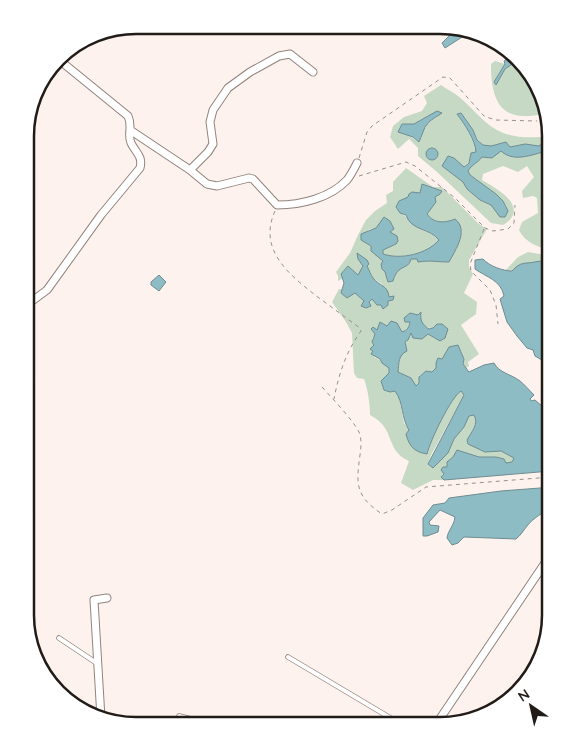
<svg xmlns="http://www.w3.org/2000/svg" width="576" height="751" font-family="Quicksand,sans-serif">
	<rect width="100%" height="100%" fill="#fdf2ed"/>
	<path fill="#c6d9c5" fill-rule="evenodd" d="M518,60L539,86L545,110C541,115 534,116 527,116C495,118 491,89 491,64L495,61L505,64L494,82L496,85L505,69Z
		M441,85C446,89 453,92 458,96C471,106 482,122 497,130C513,139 533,138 551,136V143L544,142L539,146L525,144L510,147L497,144L491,146L483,145L477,139L473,130L460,113L458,114C462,121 477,143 476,151C475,156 468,163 463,167L454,158L442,166L463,182L467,189L480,200L491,205L507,207L496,194L470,175L468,171C472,164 478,163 482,157L502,151L522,157L551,150V251C539,247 525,243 519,230L522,222L538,213L537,198L533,196L523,198L522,191L534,177L527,166L518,172L503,166L483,174L482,180C498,189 531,208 503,225L491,223L437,172L418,156V148L409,139L398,149L390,137L393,126L404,117L422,111L427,103L424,96ZM438,117C426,122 424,130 419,142L408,135L402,125H414L425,118Z
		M406,168L433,187H442L479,224L487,229L469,260V267L473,274L464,293L477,302L476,314L461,325L479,354L468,362L469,366L465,369L463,364L464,359L461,350L449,347L436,368L432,372L426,371L419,376V383L415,387L411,378L398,372C399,357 403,345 412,333L428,334L434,338L446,334L448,329C435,328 419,331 421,313L410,321L408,328L403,332C395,323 386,326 376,331L373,327L375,334L372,339L374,345V357C380,359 383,364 389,367V373L381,381L384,390L395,391L399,397L404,423L427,453C430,440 451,398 461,391L464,395L431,455L428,464L433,468L448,453L454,439L464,427L469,415H474C478,425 472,431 467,440L491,451H501L514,458L512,462L506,463L504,459L496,457H479L457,450L453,457L447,462V467L441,477L444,480H433L413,490L401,483L409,461C384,450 397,429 370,415C370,404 368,390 364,379L357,378L354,373L352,333L346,322L332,302L339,289H342L341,293L351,295L355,293L364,301L361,306L366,308L371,306L369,302L372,298L377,305L388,301L394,296L388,297L382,284L374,279L367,266L358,259L363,266L359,275L354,272L338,281V276L336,272L350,253L358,235L366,220L375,211L387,203L386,195L393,191V182ZM422,184L442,191L435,197L427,215C434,224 445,223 455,219L462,232L456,250L410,259C409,267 404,266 399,270C396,273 395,277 393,281L388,282L383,261L371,251V247L366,242L368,230L376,228L381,223L389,232L395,235L396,244L383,250V254C401,260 427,254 439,240C433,233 424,232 417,227C411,222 407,216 400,213L399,201L408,197L412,192L420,193Z
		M528,252L551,256V261C534,259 522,270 505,271L518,257Z"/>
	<path fill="#8ebcc4" stroke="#6e8c91" d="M453,26L470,32L445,48L442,43L452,33Z
		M512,54L518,60L505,69L496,85L494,82L505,64L504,61Z
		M437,111L442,113L430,121L425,127L419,142L413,137L398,132L402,124H414Z
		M461,113L473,130L477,140L483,145L491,146L506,142L510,147L525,144L539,146L544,142L551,143V150C535,153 515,164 501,151L492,158L482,157C478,163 472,164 468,171L470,175L496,194L503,201L508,211L505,217H500L491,205L480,200L467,189L463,182L442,166L448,156L454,158L464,167L469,163L471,153L476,152C476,141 464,123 457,114Z
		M426 154a6 6 0 1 1 12 0a6 6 0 1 1-12 0Z
		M422,184L442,191L440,194L435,197L436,202L427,214C434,224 445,223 455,219C469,230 456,249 449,262C437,262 431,260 418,262L417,259H411C409,267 404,266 399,270C396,273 394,277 393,281L388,282L385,272L382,269L381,264L383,261L371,251V246L361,240V234L376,228L384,217L390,221L394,229L390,232L397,236L398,241L396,244L383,250V254C401,260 427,254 439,240C430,228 411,231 406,215L400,213L396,207L399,201L408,197L409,194L412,192L420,193Z
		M357,253L367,260L369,264L367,266C369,270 371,275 373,278C379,286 388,285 389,297L394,296L393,300L388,301V305L383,309L381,305H377L372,299L369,302L371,306L366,308L361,306L364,301L355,293L347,298L341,293L344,283L341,274L348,266L358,275L363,266L358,259Z
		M483,259C489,266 503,271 512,271C521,261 525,264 535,262C541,261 544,260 551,261V370L547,363L535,356L533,350L527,348L517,336L507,322L500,299L504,296C501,280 486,277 475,269V260Z
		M159,275L166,282L159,291L151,285V282Z
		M421,312C420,321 422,324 429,329L433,328L437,324H442L448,329L445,338L440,341L428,334L422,339L413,338L411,333L408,340L405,342L407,351C398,355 399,363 398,372L411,378L416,386L419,383V377L426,371L432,372L436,368V363L438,358L442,359L449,347L458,345L464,359L463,364L469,372L484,365L494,363C499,373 511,374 520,381C525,385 529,390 534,395L530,399L531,401L535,400L551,414V471L444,480L441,477L444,474L441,470L443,467H447V462L453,457L457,450L479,457H496L504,459L506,463L512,462L514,458L501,451L485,452L468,444L467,440C472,431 479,424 474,415L469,416L464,427L454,439L448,453L433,468L428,464L464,395L461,391C451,397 430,441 427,454C414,452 409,446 406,434L409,430C401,418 404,403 395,391L390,392L384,390L381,381L389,373V368L382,363L380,359L371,354L373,351L370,349L374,345L372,342L375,334L371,329L373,327L377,330L380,322L387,326L391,321L397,323L402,332C408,330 409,327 410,322H405L404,318L410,313L418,315Z
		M551,485V507C543,513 533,518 527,526C523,531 521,535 516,539L464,537L458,543L452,545L447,538C448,530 454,526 455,517L440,510L429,522L430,525L439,526L438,532L427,536H423V518L433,505L445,503L449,498L501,491L540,488Z"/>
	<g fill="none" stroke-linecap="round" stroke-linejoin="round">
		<defs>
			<path id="lane" d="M59,638L98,664
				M288,657L404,726
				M179,716L191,719V725"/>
			<path id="street" d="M130,130L190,170L207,184L217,186L249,178L253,179L277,205C301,205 330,198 347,180C351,175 354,169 357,163
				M190,170L208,152L213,144L210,122L213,110L228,88L250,72L279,56L290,54L313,72
				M26,305L28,304L47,290L101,215L140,168C143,156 136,153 131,143C127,134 133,127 128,116L58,59
				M101,718L94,600L107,598
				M435,726L551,554"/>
		</defs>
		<use href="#lane" stroke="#93827c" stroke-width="5.5"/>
		<use href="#street" stroke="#93827c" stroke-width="9"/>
		<path stroke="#99908c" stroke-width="1" stroke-dasharray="4 4" stroke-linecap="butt" d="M359,158L367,132L372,126L443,77L450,78L484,116L495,120L537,121
			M359,176L406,162L415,166L455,198L485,228L493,231L508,229L514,223L515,205
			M275,211C257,251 291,276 319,298C333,308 346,318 360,328L361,331C346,352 339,373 334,399
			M484,229L470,264L471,271L490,290L496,305L498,324
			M322,387C331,397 353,420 359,432C362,439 361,447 360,455C356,484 355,496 382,514L392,510L426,487L551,477"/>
		<use href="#lane" stroke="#fff" stroke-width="4"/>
		<use href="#street" stroke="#fff" stroke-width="7"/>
	</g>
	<path d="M0 0H576V751H0ZM136 34H440A102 102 0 0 1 542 136V615A102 102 0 0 1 440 717H136A102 102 0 0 1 34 615V136A102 102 0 0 1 136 34Z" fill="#fff" fill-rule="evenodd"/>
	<path fill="none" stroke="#221c19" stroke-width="2.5" d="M136 34H440A102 102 0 0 1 542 136V615A102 102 0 0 1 440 717H136A102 102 0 0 1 34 615V136A102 102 0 0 1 136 34Z"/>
	<g transform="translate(531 706) rotate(326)" stroke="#ffffff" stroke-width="4" paint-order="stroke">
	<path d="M0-4L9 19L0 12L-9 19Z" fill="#221c19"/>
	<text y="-8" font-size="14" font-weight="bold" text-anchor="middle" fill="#221c19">N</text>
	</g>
</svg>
